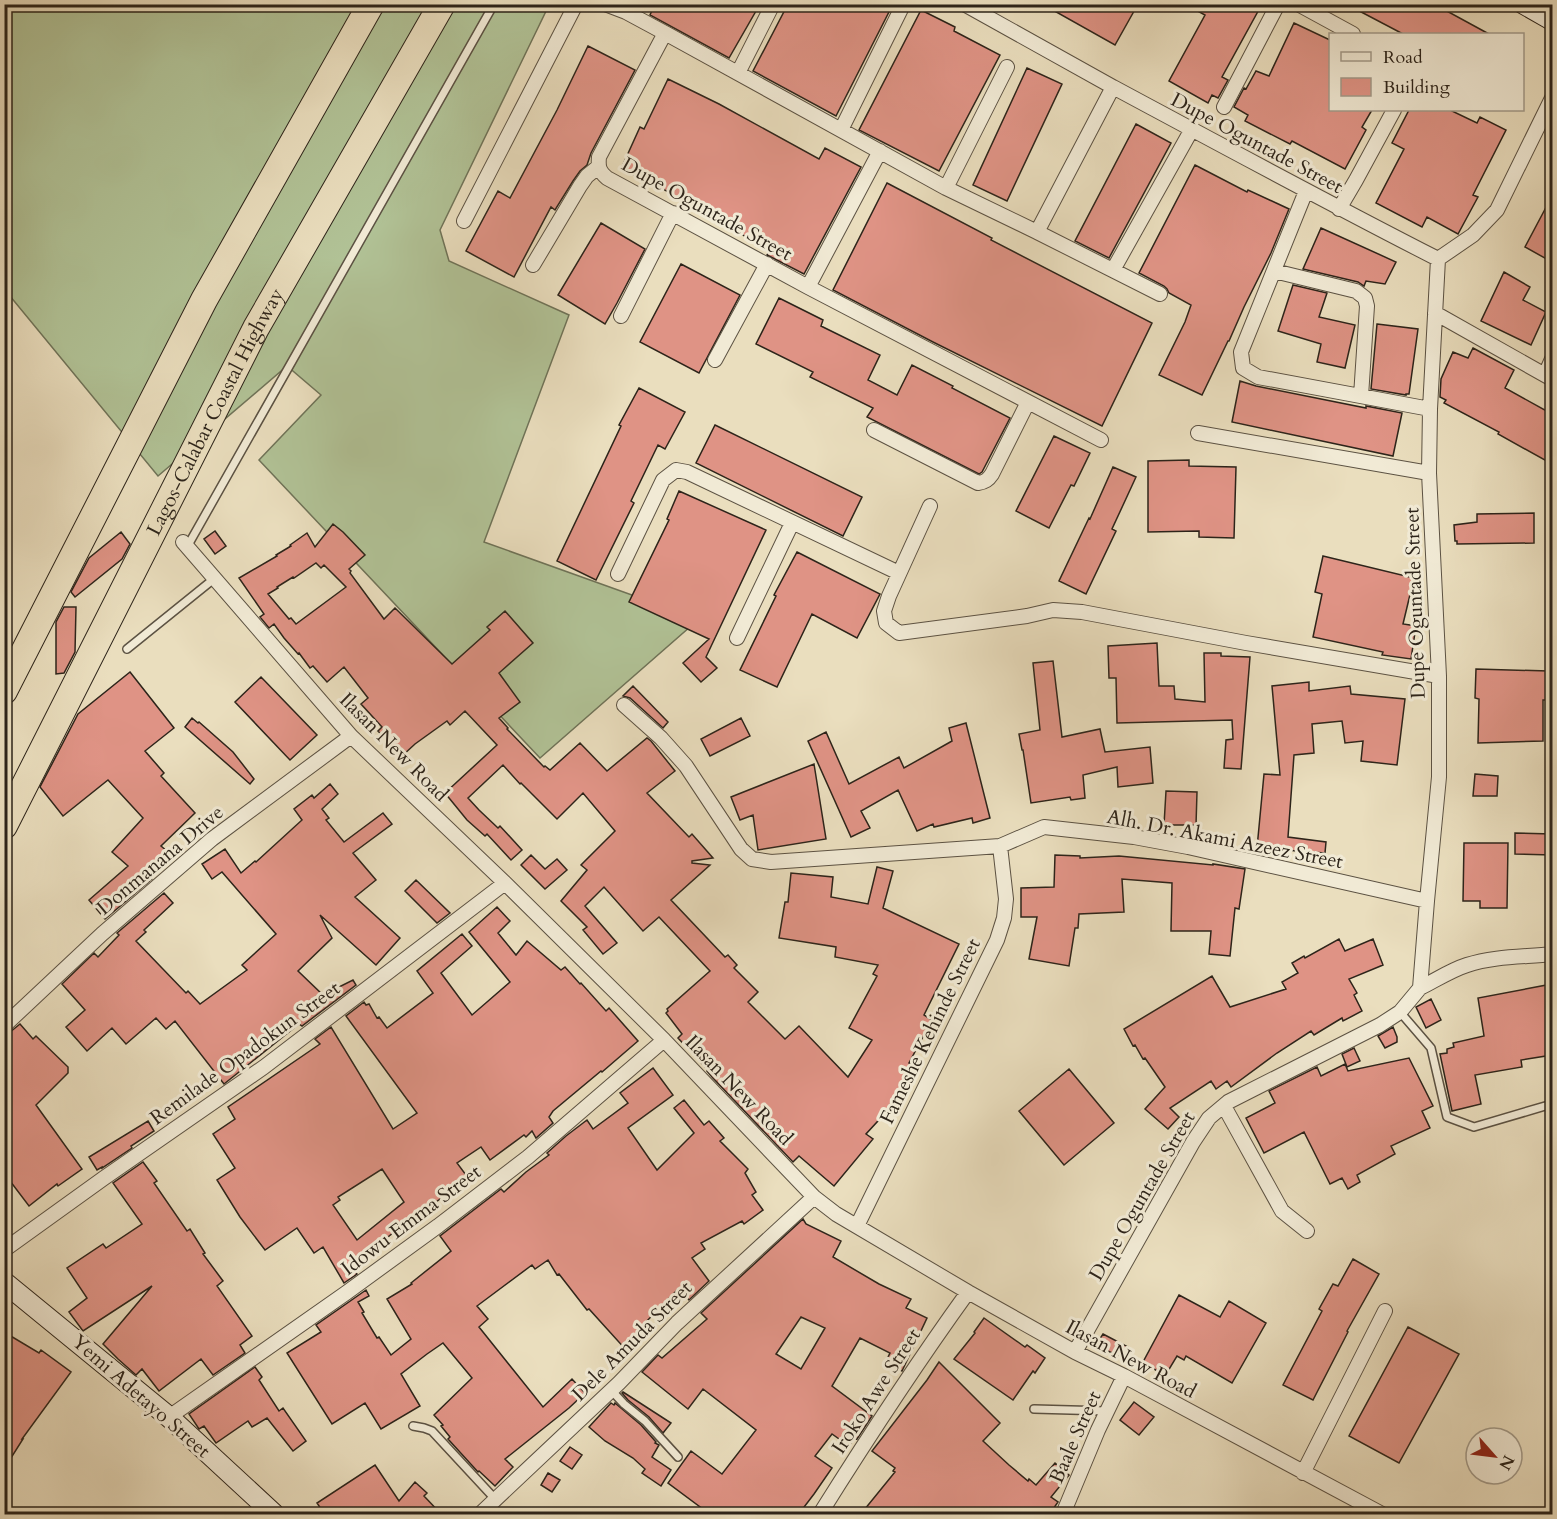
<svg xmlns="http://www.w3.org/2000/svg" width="1557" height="1519" font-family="Cardo,serif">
	<rect width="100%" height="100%" fill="#eadebe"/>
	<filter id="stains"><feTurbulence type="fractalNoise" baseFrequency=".00333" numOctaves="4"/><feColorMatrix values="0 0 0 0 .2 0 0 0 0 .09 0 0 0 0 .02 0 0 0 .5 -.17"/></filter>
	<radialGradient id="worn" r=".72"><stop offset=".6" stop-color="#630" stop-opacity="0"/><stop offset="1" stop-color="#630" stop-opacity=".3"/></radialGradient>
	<path fill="#b1c296" stroke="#6f7358" stroke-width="1.5" d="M5,5H549L440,230L449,261L569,315L484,542L699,619L540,758L259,460L321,395L287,366L158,476L5,290Z"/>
	<path fill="#df9385" stroke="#2d241a" stroke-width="1.5" fill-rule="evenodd" d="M655,4H760L729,58L650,15Z
		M788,4H893L836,116L753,71Z
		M1042,4H1138L1115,45Z
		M1185,4H1262L1222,77L1228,80L1218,98L1212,95L1208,103L1169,81L1205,15Z
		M1346,4H1434L1489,34H1403Z
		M921,10L955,27L954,31L1000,55L939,171L859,130Z
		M1294,23L1330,40V110H1372L1362,127L1366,130L1345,169L1292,141L1290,144L1245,121L1248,115L1234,107L1244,88L1246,89L1256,71L1269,76Z
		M588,46L635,70L591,153L587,165L580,171L573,181L555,210L551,207L514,277L466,251L498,191L510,198L557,110Z
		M1027,68L1062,84L1007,201L973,185Z
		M668,79L719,104L819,159L825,148L861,167L804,274L767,255L770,251L714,218L670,195L671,193L621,169L640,127L644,129Z
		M1409,110H1450L1477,123L1480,117L1506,130L1473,195L1478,197L1458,234L1427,217L1422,227L1376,203L1404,149L1392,143Z
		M1136,124L1171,143L1109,258L1075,241Z
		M1195,165L1247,192L1248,190L1289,209L1271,253L1244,307L1229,341H1228L1202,395L1159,375L1185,322L1191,305L1169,293L1167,289L1164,286L1139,273Z
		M887,183L992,238L991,240L1152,323L1102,426L933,342L833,290Z
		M1552,196V262L1525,247Z
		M601,223L645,249L617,303L605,324L558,295Z
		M1321,228L1396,262L1385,284L1366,281L1364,286L1358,282L1303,269Z
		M681,264L740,295L699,373L640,342Z
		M1504,272L1530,287L1523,300L1546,312L1531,345L1481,321Z
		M1293,285L1327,293L1319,317L1355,325L1345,368L1317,362L1321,344L1278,331Z
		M779,298L823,320L821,326L880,355L868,380L897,395L912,365L953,386L952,388L1010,418L982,472L979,474L867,417L873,408L810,377L813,372L756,344Z
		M1377,324L1418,329L1409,394H1406V395L1371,389Z
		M1473,348L1514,370L1505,388L1552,414V464L1498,434L1499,432L1444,403L1446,400L1440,397L1441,379L1453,352L1468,358Z
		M1240,381L1256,386L1366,408V406L1402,413L1393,456L1232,422Z
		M639,388L685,412L665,449L658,445L631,501L634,503L596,580L557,561L621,426L619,425Z
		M715,425L862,497L843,536L696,463Z
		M1054,436L1090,453L1074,486L1071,485L1049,528L1016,511Z
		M1189,460V466L1236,467L1234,538L1199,537V531L1148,532V461Z
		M1113,467L1136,477L1112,529L1116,531L1086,594L1059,581L1089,518L1090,519Z
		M679,491L766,530L706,657L717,668L701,682L683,663L709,639L629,602L669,520L667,519Z
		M1534,513V543L1457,544V541H1455L1454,525L1477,522V514Z
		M333,524L343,532L365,555L349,569L351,571L350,573L384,619L395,608L452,664L490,630L487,627L505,611L533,643L499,673L520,702L499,718L508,728L507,729L544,767L545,766L550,770L580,743L607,771L647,738L651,741L675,771L647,793L689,837L692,834L713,858L692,861V863L710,865L671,900L725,957L728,955L737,965L734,968L758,992L748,1002L785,1039L799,1026L848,1077L872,1040L849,1028L877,976L873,974L878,965L835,957L836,947L779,938L785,902H788L791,873L833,877L831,897L868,904L877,867L893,871L883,908L959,944L924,1015L932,1020L909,1063L914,1066L888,1108L889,1109L866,1134L873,1139L834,1186L799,1156L793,1162L712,1077L707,1071L708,1070L678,1038L682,1034L666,1013L668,1011L667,1009L710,971L659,917L643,931L604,887L585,906L617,943L603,954L583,930L587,927L561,901L587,870L581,865L615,831L583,793L557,819L521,783L520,784L503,765L468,798L479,810L498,828L500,826L522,850L511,860L487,834L485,836L467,820L445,793L497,745L465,711L450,725L447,721L415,744L402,756L378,731L382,727L361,704L368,698L344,667L327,682L313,666L310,668L299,653L298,654L284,638L274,624L269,628L260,617L264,614L239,578L277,556L276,555L291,546L290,545L307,533L315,547ZM316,563L321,568L324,565L346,587L296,624L291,618L289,619L268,594L278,588L277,587L293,577L294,578Z
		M215,531L226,546L215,554L204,539Z
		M121,532L130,544L122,559L75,597L71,592L89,558Z
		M797,552L880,594L857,638L812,614L777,687L740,670L776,596L774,595Z
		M1323,556L1414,578L1403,624L1416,626L1411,659L1382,655L1383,652L1313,637L1322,594L1315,592Z
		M64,607H76L75,652L64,673L56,674V622Z
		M1157,643L1159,686H1174L1175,699L1205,702L1204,653H1221V656L1250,657L1241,769L1224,768L1226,740L1233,739L1232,720L1117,723L1116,678H1109L1108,646Z
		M1053,661L1062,737L1100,729L1105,752L1150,747L1153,783L1118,787L1117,767L1083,775L1085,798L1071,800L1070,797L1031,803L1023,750H1022L1019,734L1040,730L1033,663Z
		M1476,669L1548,671L1547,700H1543V741L1478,743L1479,699L1475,698Z
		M130,672L174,728L145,751L164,773L161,776L195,813L161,846L168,852L148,874L152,879L105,919L89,900L128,866L112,852L143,818L108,780L63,816L40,787L78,714Z
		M261,677L317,735L290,760L235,702Z
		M1309,682V691L1350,686L1351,694L1405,699L1397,765L1361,761L1363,741L1345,743L1342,721L1312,724L1314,753L1294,755L1288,837L1326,842L1325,853L1257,848L1264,774L1280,775L1272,686Z
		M633,686L668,722L663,728L630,698L623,696Z
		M192,718L198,723L199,722L233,752L254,779L250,784L185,727Z
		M741,718L750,736L710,756L701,739Z
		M966,723L990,818L973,823L972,818L934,827L933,824L917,831L898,790L861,811L870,828L851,837L808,741L826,732L849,784L899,757L904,768L952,741L949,728Z
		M814,764L826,839L758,850L753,815L740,820L731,797Z
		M1475,774L1498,776L1497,796H1473Z
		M330,784L338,794L322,809L329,818L326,820L344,842L383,813L392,824L353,853L376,880L355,897L400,938L376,965L320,915L332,938L298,971L323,995L353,980L356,985L302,1026L299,1024L224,1084L175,1021L166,1029L156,1018L126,1044L112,1028L87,1051L66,1027L85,1010L62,984L94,953L98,957L119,935L117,933L164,893L173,903L144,930L146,932L136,941L186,993L188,991L200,1004L247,970L242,965L276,934L222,872L212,879L202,864L225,849L241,873L255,861L256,862L302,820L294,809L312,795L314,798Z
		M1166,791L1197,792L1196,825H1164Z
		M1515,833L1552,834V855L1515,854Z
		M1464,843H1508L1507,908H1480V901H1463Z
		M531,855L545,869L557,859L567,870L545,889L521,865Z
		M1055,855L1080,856V858L1119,856L1213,865V864L1245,869L1239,909L1235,908L1230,956L1209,954L1211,931H1171L1172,883L1122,879L1124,912L1079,914L1078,928H1075L1069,966L1029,959L1037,917H1021V888L1054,887Z
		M416,880L450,913L437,923L405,891Z
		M497,907L510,921L498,933L516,955L527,941L561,970L565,967L580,984L581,983L606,1011L609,1008L638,1041L602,1072L601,1071L553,1111L549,1117L553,1123L536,1138L532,1131L526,1137L524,1135L490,1160L481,1147L457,1163L469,1179L404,1224L367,1254L369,1257L352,1267L357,1274L344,1283L323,1247L314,1253L297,1228L265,1250L240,1217L217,1180L235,1168L213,1134L235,1119L228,1107L320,1044L315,1039L331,1027L393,1129L417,1113L346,1016L364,1002L366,1005L369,1004L377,1018L379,1017L387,1028L433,993L417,971L462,934L472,946L441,973L472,1015L510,982L469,932ZM382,1169L404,1202L357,1240L333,1205L340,1200L338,1197Z
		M1339,939L1345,951L1373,939L1383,965L1349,979L1357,993L1354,995L1362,1011L1343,1021L1342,1018L1314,1035L1311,1031L1277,1053L1231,1087L1227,1081L1216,1089L1211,1081L1170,1108L1179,1117L1168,1129L1145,1109L1165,1087L1145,1058L1143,1059L1135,1045L1133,1046L1124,1029L1212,976L1230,1007L1286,989L1282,982L1298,973L1292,963L1304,956L1305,958Z
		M1552,984V1055L1521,1060L1522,1067L1475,1075L1481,1104L1452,1111L1440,1054L1447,1053V1049L1454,1047L1453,1043L1484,1036L1478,998Z
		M1431,999L1441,1020L1426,1028L1416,1007Z
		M20,1024L33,1039L36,1036L68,1067V1073L36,1105L82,1169L58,1186L57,1184L29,1206L4,1173V1037Z
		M1393,1027L1397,1037V1042L1385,1048L1378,1036Z
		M1354,1048L1360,1061L1347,1067L1342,1054Z
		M1409,1058L1433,1106L1422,1111L1430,1128L1391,1146L1395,1154L1357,1175L1360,1182L1348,1189L1342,1178L1330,1184L1304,1132L1264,1153L1246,1118L1275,1103L1269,1091L1317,1067L1321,1076L1345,1064L1348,1071Z
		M653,1068L673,1095L628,1128L657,1170L694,1133L674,1108L684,1100L704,1125L709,1121L724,1138L720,1141L748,1169L745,1173L756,1192L752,1195L763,1210L744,1224L742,1221L701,1243L705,1249L692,1258L709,1281L689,1300L679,1288L640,1328L644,1334L627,1351L589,1309L587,1310L559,1274L557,1275L548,1260L535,1269L532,1265L477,1306L488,1319L479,1327L543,1407L572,1379L585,1393L569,1408L505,1459L513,1467L495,1486L479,1471L478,1472L448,1439L450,1437L441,1426L443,1425L434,1415L472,1378L443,1343L427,1354L401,1374L420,1406L381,1429L365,1403L332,1424L287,1353L321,1332L316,1325L366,1290L369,1296L358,1302L364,1312L362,1313L377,1338L379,1337L391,1355L411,1339L387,1299L412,1284L411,1283L451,1251L440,1236L501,1189L504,1192L526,1172L549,1155L547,1153L566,1136L587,1120L593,1129L628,1103L620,1093Z
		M1069,1069L1114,1123L1064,1165L1019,1111Z
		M148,1121L154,1131L131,1146L132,1148L102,1168V1167L97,1170L89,1157Z
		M143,1162L157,1181L154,1183L187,1231L190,1229L205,1253L203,1254L223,1281L217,1286L252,1336L240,1345L245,1353L213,1375L201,1359L159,1391L142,1369L136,1375L118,1359L103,1344L152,1286L83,1331L69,1312L87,1298L67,1268L103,1244L106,1248L142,1224L113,1183Z
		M803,1219L806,1224L841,1241L833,1257L879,1284L911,1299L906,1308L927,1318L902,1371L885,1363L890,1353L860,1338L832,1386L872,1416L857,1439L855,1438L849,1446L832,1434L815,1456L832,1468L814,1494L798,1515H711L668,1483L691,1451L722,1474L756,1430L703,1389L688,1409L642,1372L658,1355L662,1358L707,1319L701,1313ZM801,1317L825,1328L801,1369L776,1354Z
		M1353,1259L1379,1274L1347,1331L1348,1332L1313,1400L1283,1385L1322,1311L1319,1309L1333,1284L1338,1286Z
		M1179,1295L1220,1317L1229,1301L1266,1323L1232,1383L1186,1356L1184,1360L1177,1356L1165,1376L1143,1362Z
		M984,1318L1025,1347L1027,1345L1045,1358L1035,1373L1033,1371L1013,1400L954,1359L975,1333L974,1332Z
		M1408,1327L1459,1354L1399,1463L1349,1436Z
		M4,1332L39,1353L41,1350L71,1372L22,1439H23L4,1469Z
		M1103,1334L1128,1347L1122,1358L1096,1345Z
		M939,1362L1000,1423L983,1441L1009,1465L1028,1481L1029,1479L1036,1485L1055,1463L1069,1475L1051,1497L1058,1502L1049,1515H860L895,1472L893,1471L895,1468L872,1451L927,1380Z
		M255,1367L262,1377L259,1380L279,1411L283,1408L306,1441L293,1451L267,1418L252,1427L248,1421L216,1443L204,1426L199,1429L189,1414Z
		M623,1392L671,1423L663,1433L649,1417L628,1400L622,1393Z
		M1134,1402L1154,1417L1139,1435L1120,1420Z
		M611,1403L614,1405L615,1403L641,1425L656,1442L655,1443L659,1445L652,1457L671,1470L661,1486L642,1473L645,1469L633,1458L605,1441L589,1427Z
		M570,1447L582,1455L572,1469L560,1461Z
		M375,1465L399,1501L415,1482L427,1493L424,1496L442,1515H325L317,1503Z
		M548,1473L560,1480L552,1492L541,1485Z"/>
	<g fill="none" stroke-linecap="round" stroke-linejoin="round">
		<defs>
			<path id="lane" d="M187,547L494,4
				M127,649L215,578
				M1400,1012L1431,1048L1447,1117L1474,1127L1552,1104
				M611,1390L624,1404L645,1421L678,1457
				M1034,1409L1107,1411
				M413,1426L424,1428L432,1431L496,1500"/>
			<path id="street" d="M605,4L626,12
				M622,4L626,12L665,33
				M964,4L1113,87
				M1298,4L1353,34
				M738,73L773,4
				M1224,107L1278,4
				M841,130L903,5
				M946,188L1007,67
				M1306,191L1241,352L1243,368L1258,377L1430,409
				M1339,209L1356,180L1394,110
				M464,221L576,4
				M1037,232L1160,294
				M1438,259L1473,235L1497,210L1552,98
				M533,265L580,186L587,176L598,167
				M1113,270L1192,129
				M1274,271L1356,291L1365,298L1367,306L1361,396
				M808,287L880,151
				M1435,313L1552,379
				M621,316L673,213
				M715,360L767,264
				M1545,375L1552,359
				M874,430L978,483C985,482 988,480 992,474L1028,402
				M1198,433L1429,473
				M930,506L889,596L884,611L886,623L899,633L1027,616L1053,610L1082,612L1246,643L1439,676
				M183,542L351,736L505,883L664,1040L814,1197L836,1214L968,1292L1075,1352L1124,1376L1382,1514
				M618,574L663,480L676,470L687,472L899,573
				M737,638L792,523
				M624,705L661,738L686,766L741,849L752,859L771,862L1000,846L1044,827L1134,837L1188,847L1427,901
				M1420,988C1436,980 1451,970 1467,965C1494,956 1525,957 1552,954
				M4,1026L102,934L212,839L351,736
				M1224,1106L1282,1211L1307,1231
				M857,1226L997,940L1004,918L1006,899L1000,846
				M4,1250L104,1178L264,1067L505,883
				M1075,1352L1193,1142L1209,1118L1228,1102L1380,1025L1400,1012L1420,988L1427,901L1439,777V676L1429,473L1430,409L1438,259C1328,203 1221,145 1113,87L1037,232L946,188L665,33L599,157C598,167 599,171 607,178L808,287L1101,440
				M169,1417L346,1293L438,1226L528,1157L664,1040
				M1303,1473L1385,1311
				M480,1514L619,1383L677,1323L814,1197
				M820,1514C867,1439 916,1364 968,1292
				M1063,1514L1098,1430L1124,1376"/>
			<path id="secondary" d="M1524,4L1552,20
				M4,1282L169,1417L274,1514"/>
			<g id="highway">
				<path d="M4,691L204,300L371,4"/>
				<path id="s1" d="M4,826L256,328L442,4"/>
			</g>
		</defs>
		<use href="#lane" stroke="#5c5243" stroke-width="10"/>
		<use href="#street" stroke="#5c5243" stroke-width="16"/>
		<use href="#secondary" stroke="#2d241a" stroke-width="22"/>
		<use href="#highway" stroke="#2d241a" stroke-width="28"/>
		<use href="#lane" stroke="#f1ead5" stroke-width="7"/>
		<use href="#street" stroke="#f1ead5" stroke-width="14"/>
		<use href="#secondary" stroke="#f1ead5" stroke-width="20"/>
		<use href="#highway" stroke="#eadebe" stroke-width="26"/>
	</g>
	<g text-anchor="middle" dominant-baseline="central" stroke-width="6" stroke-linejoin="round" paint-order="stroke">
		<g font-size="20" fill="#2d241a" stroke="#f1ead5">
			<text transform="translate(1257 143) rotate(28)">Dupe Oguntade Street</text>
			<text transform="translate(707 209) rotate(29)">Dupe Oguntade Street</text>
			<text stroke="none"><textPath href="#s1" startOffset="465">Lagos-Calabar Coastal Highway</textPath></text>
			<text transform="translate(1415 603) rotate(-92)">Dupe Oguntade Street</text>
			<text transform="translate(394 747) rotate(45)">Ilasan New Road</text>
			<text transform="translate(1225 839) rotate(11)">Alh. Dr. Akami Azeez Street</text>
			<text transform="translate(160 860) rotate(-40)">Donmanana Drive</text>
			<text transform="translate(930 1031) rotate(-64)">Fameshe Kehinde Street</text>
			<text transform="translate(245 1053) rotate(-36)">Remilade Opadokun Street</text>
			<text transform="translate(739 1090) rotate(46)">Ilasan New Road</text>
			<text transform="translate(1142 1196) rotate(-60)">Dupe Oguntade Street</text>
			<text transform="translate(411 1220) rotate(-37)">Idowu Emma Street</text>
			<text transform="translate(632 1341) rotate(-45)">Dele Amuda Street</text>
			<text transform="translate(1131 1359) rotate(28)">Ilasan New Road</text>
			<text transform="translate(876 1391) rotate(-57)">Iroko Awe Street</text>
			<text transform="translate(141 1396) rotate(41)">Yemi Adetayo Street</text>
			<text transform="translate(1075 1437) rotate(-66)">Baale Street</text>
		</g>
	</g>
	<rect width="1557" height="1519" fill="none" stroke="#eadebe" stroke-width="24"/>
	<rect x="6" y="6" width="1545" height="1507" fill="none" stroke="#2d241a" stroke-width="3"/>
	<rect x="12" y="12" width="1533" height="1495" fill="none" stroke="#2d241a" stroke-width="1.5"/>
	<rect x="1329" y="33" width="195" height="78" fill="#f1ead5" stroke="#a39b8a" stroke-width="1.5"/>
	<rect x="1341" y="52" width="30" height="9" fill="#f1ead5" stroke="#a39b8a" stroke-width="1.5"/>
	<text x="1383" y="63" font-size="18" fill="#2d241a">Road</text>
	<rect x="1341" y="78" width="30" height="18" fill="#df9385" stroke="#a39b8a" stroke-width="1.5"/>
	<text x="1383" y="93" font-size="18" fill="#2d241a">Building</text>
	<g transform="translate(1494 1456) rotate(118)"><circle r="28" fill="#f1ead5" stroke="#a39b8a" stroke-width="1.5"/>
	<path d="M0-4.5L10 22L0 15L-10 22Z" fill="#8f2418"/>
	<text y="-9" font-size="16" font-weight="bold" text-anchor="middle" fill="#2d241a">N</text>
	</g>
	<rect width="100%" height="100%" filter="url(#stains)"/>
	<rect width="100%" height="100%" fill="url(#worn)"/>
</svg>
